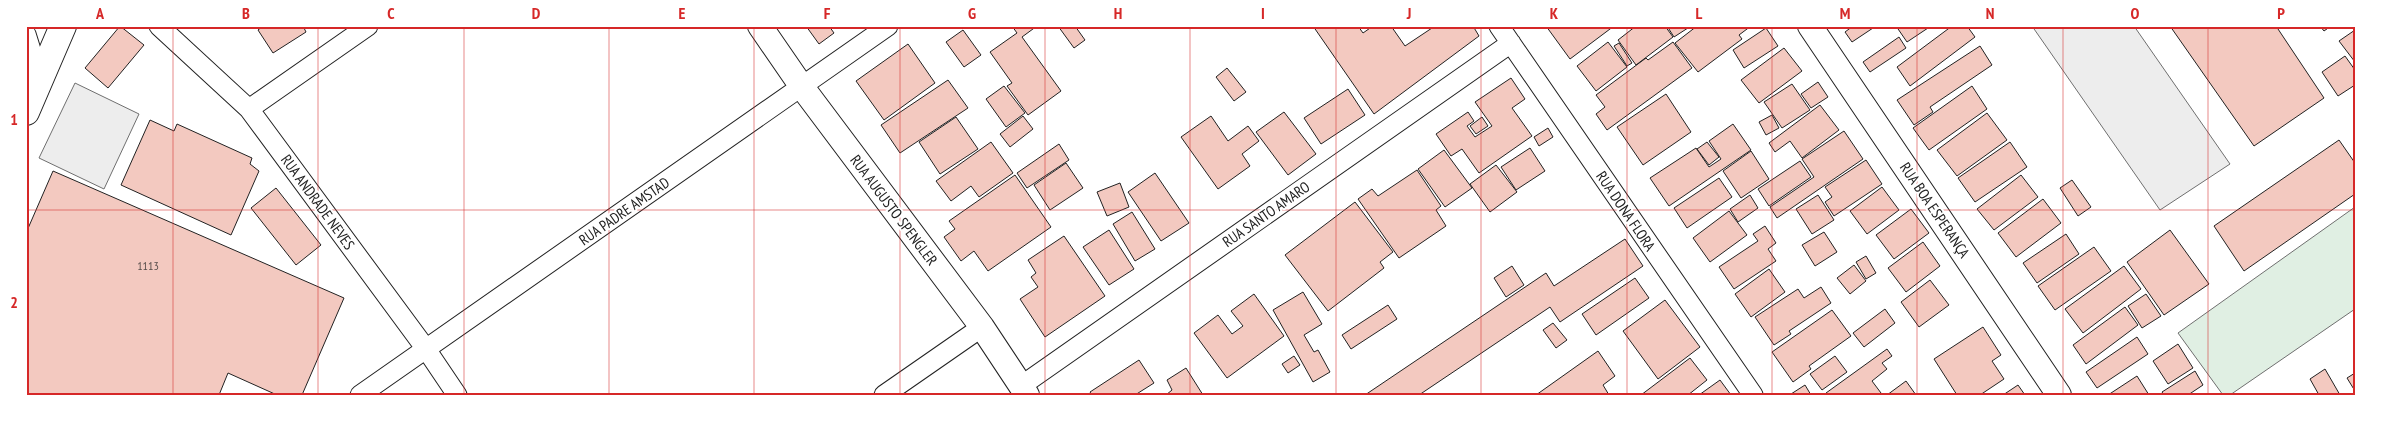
<svg xmlns="http://www.w3.org/2000/svg" width="2381" height="421" viewBox="0 0 2381 421" font-family="'PT Sans Narrow',sans-serif">
	<style>
		.green { fill: #e0efe3; stroke: #6f6f6f }
		.parking { fill: #ededed; stroke: #6f6f6f }
		.building { fill: #f3c9c0; stroke: #222 }
		.lines { fill: none; stroke-linecap: round; stroke-linejoin: round }
		.minor-casing { stroke: #222; stroke-width: 21 }
		.tertiary-casing { stroke: #222; stroke-width: 26 }
		.secondary-casing { stroke: #222; stroke-width: 28 }
		.minor { stroke: #fff; stroke-width: 19 }
		.tertiary { stroke: #fff; stroke-width: 24 }
		.secondary { stroke: #fff; stroke-width: 26 }
		.grid { fill: none; stroke: #d62828; stroke-width: 1; stroke-opacity: 0.55 }
		.labels { text-anchor: middle; dominant-baseline: central; stroke-width: 4; stroke-linejoin: round; paint-order: stroke }
		.number-label { font-size: 12px; fill: #564c4a }
		.street-label { font-size: 15px; fill: #222; stroke: #fff }
		.neatline { fill: none; stroke: #d62828; stroke-width: 2 }
		.grid-label { font-size: 16px; text-anchor: middle; font-weight: bold; fill: #d62828 }
	</style>
	<rect width="100%" height="100%" fill="#fff"/>
	<path class="green" d="M2355,207v102l-125,86h-7l-45,-62z"/>
	<path class="parking" d="M2032,26h102l96,138 -70,46z
		M75,83l64,31 -35,75 -65,-31z"/>
	<path class="building" d="M120,26l24,19 -36,43 -23,-20z
		M263,26h40l3,6 -33,21 -15,-23z
		M806,26h23l5,7 -15,11z
		M1012,26h25l-15,11 39,54 -33,24 -21,-29 5,-3 -22,-31 27,-19z
		M1058,26h17l10,14 -11,8z
		M1313,26h45l5,7 10,-7h18l14,20 30,-20h38l6,10 -105,78z
		M1546,26h68l-44,33z
		M1636,26h29l8,11 -37,28 -18,-25z
		M1667,26h24l-17,11z
		M1697,26h54l-12,9 3,4 -44,33 -23,-29z
		M1853,26h23l-24,16 -7,-10z
		M1896,26h35l-24,16z
		M1952,26h15l8,11 -65,49 -13,-19z
		M2170,26h106l48,72 -70,48z
		M2320,26h11l-7,5z
		M1766,28l12,18 -34,22 -11,-18z
		M963,30l18,25 -17,12 -18,-25z
		M2355,30v32l-16,-21z
		M1899,37l7,11 -36,24 -7,-10z
		M1608,42l19,25 -31,24 -19,-25z
		M1673,42l19,26 -85,62 -11,-16 9,-7 -9,-12 50,-37 2,2z
		M1619,43l13,20 -5,3 -13,-20z
		M908,44l27,39 -51,37 -28,-39z
		M1980,46l12,19 -62,42 3,5 -19,13 -17,-25z
		M1784,48l18,23 -43,32 -18,-23z
		M2345,56l10,14v15l-17,11 -16,-24z
		M1227,68l19,24 -12,9 -18,-24z
		M1511,78l14,21 -13,9 20,28 -53,37 -17,-24 -11,7 -15,-22 32,-22 6,9 -7,5 8,11 17,-11 -17,-24z
		M948,80l20,28 -68,45 -19,-28z
		M1818,82l10,15 -17,11 -10,-14z
		M1792,84l18,26 -28,18 -18,-26z
		M1004,86l21,27 -19,14 -20,-28z
		M1972,86l15,23 -58,41 -16,-22z
		M1348,89l17,26 -44,29 -17,-26z
		M1666,94l25,38 -48,33 -26,-38z
		M1820,105l19,25 -37,28 -12,-17 -15,11 -6,-9z
		M1284,112l32,42 -28,21 -32,-43z
		M1987,113l20,27 -50,36 -20,-26z
		M1772,115l7,13 -13,7 -7,-13z
		M1023,116l10,13 -23,18 -10,-13z
		M1211,116l17,25 20,-15 11,15 -17,13 8,12 -32,23 -37,-52z
		M956,117l22,32 -38,25 -21,-32z
		M1482,117l6,9 -12,8 -6,-8z
		M150,120l24,11 3,-7 75,34 -2,6 9,7 -28,64 -110,-50z
		M1733,124l18,26 -82,56 -19,-28 46,-30 13,19 12,-8 -12,-18z
		M1548,128l5,9 -14,9 -5,-9z
		M1844,131l19,28 -86,59 -7,-11 44,-30 -12,-18z
		M2339,140l16,23v31l-111,77 -30,-45z
		M991,142l22,31 -34,24 -8,-11 -20,15 -15,-20z
		M1707,142l12,15 -10,8 -12,-16z
		M2010,142l17,25 -52,35 -17,-24z
		M1059,144l10,16 -42,28 -10,-15z
		M1530,148l15,23 -29,19 -15,-23z
		M1444,150l28,38 -27,19 -27,-38z
		M1751,151l18,28 -28,19 -18,-27z
		M1866,160l16,24 -48,32 -9,-14 7,-5 -7,-10z
		M1800,161l11,16 -42,29 -11,-17z
		M1066,163l17,25 -33,22 -16,-25z
		M1496,165l21,27 -27,20 -20,-28z
		M1417,170l24,36 -5,4 10,16 -47,32 -41,-59 14,-10 6,7z
		M53,171l291,127 -42,97h-25l-49,-22 -9,22h-193v-162z
		M1155,173l34,50 -28,18 -33,-49z
		M1015,175l36,52 -63,44 -14,-20 -13,10 -17,-24 11,-8 -6,-8z
		M2021,175l17,22 -44,33 -17,-21z
		M1719,178l13,19 -45,31 -13,-20z
		M2072,180l19,27 -13,9 -18,-28z
		M1120,183l9,24 -22,9 -10,-24z
		M1882,187l17,23 -32,24 -17,-23z
		M276,188l45,57 -25,20 -45,-57z
		M1750,195l8,13 -20,14 -8,-13z
		M1818,195l16,25 -22,14 -16,-25z
		M2043,199l18,24 -45,34 -18,-24z
		M1355,202l38,50 -13,10 4,6 -56,43 -43,-56z
		M1911,209l18,24 -35,26 -18,-24z
		M1729,211l18,24 -37,27 -17,-24z
		M1132,212l23,37 -20,12 -22,-37z
		M1765,226l11,17 -8,6 8,12 -42,28 -15,-22 39,-26 -5,-7z
		M1109,230l25,39 -25,16 -26,-38z
		M2170,230l39,54 -45,31 -37,-53z
		M1824,232l13,20 -22,14 -13,-21z
		M2066,234l13,20 -42,29 -14,-20z
		M1064,236l41,60 -60,41 -25,-38 18,-12 -7,-10 5,-4 -8,-13z
		M1625,239l18,27 -83,56 -10,-15 -131,88h-54l181,-122 8,13z
		M1923,242l17,24 -34,26 -18,-24z
		M2094,247l17,24 -56,39 -17,-24z
		M1866,256l10,17 -10,6 -10,-17z
		M1854,265l12,16 -16,13 -13,-16z
		M1512,266l12,19 -18,12 -12,-19z
		M2124,266l17,23 -58,44 -18,-24z
		M1769,269l16,23 -34,25 -16,-23z
		M1635,278l14,20 -53,37 -14,-21z
		M1930,280l19,25 -30,22 -18,-25z
		M1821,287l10,16 -42,28 2,3 -17,11 -19,-28 43,-28 6,9z
		M1303,292l19,32 -18,11 10,17 4,-2 12,22 -17,10 -40,-72z
		M1254,294l30,42 -57,42 -33,-45 24,-18 14,19 11,-8 -12,-15z
		M2146,294l15,22 -19,12 -14,-22z
		M1665,300l35,47 -42,32 -35,-48z
		M1388,305l9,14 -46,30 -9,-14z
		M2125,307l13,18 -52,39 -13,-19z
		M1885,309l10,14 -31,24 -11,-14z
		M1832,310l19,26 -42,30 2,3 -18,13 -21,-30z
		M1553,323l14,17 -11,8 -13,-18z
		M1983,327l18,28 -9,6 12,18 -24,16h-23l-23,-36z
		M2137,337l11,17 -51,34 -11,-16z
		M2178,344l15,24 -25,16 -15,-23z
		M1887,349l5,7 -10,7 5,6 -15,12 9,12 -2,2h-52l-1,-2z
		M1598,351l17,25 -12,9 6,10h-73z
		M1294,356l6,9 -12,8 -6,-9z
		M1835,356l12,16 -25,18 -12,-16z
		M1690,358l17,22 -19,15h-47z
		M1139,360l15,23 -19,12h-43l-2,-3z
		M1186,368l17,27h-37l6,-5 -5,-10z
		M2325,369l15,26h-21l-9,-16z
		M2195,371l8,14 -15,10h-24l-2,-3z
		M2355,373v18l-8,-13z
		M2137,376l12,19h-41z
		M1720,380l11,15h-32z
		M1906,381l10,14h-29z
		M1805,385l6,10h-20v-1z
		M2018,385l7,10h-22z"/>
	<g class="lines">
		<g class="minor-casing">
			<path id="minor" d="M159,26l90,83 177,240 31,46
				M1499,26l254,369
				M26,34l14,45
				M249,109l119,-83
				M1021,386l490,-343
				M360,395l528,-369
				M884,395l98,-68"/>
		</g>
		<g class="tertiary-casing">
			<path id="tertiary" d="M760,26l42,61 180,240 45,68
				M1810,26l249,369"/>
		</g>
		<g class="secondary-casing">
			<path id="secondary" d="M26,112l37,-86"/>
		</g>
		<use href="#minor" class="minor"/>
		<use href="#tertiary" class="tertiary"/>
		<use href="#secondary" class="secondary"/>
	</g>
	<path class="grid" d="M173,26v369M318,26v369M464,26v369M609,26v369M754,26v369M900,26v369M1045,26v369M1190,26v369M1336,26v369M1481,26v369M1627,26v369M1772,26v369M1917,26v369M2063,26v369M2208,26v369M26,210h2329"/>
	<g class="labels">
		<g class="number-label">
			<text x="148" y="265">1113</text>
		</g>
		<g class="street-label">
			<text transform="translate(318 202) rotate(54)">RUA ANDRADE NEVES</text>
			<text transform="translate(894 210) rotate(53)">RUA AUGUSTO SPENGLER</text>
			<text transform="translate(1935 210) rotate(56)">RUA BOA ESPERANÇA</text>
			<text transform="translate(624 211) rotate(-35)">RUA PADRE AMSTAD</text>
			<text transform="translate(1626 211) rotate(56)">RUA DONA FLORA</text>
			<text transform="translate(1266 214) rotate(-35)">RUA SANTO AMARO</text>
		</g>
	</g>
	<rect width="2381" height="421" fill="none" stroke="#ffffff" stroke-width="55"/>
	<rect x="28" y="28" width="2326" height="366" class="neatline"/>
	<g class="grid-label">
		<text x="100" y="19">A</text>
		<text x="246" y="19">B</text>
		<text x="391" y="19">C</text>
		<text x="536" y="19">D</text>
		<text x="682" y="19">E</text>
		<text x="827" y="19">F</text>
		<text x="972" y="19">G</text>
		<text x="1118" y="19">H</text>
		<text x="1263" y="19">I</text>
		<text x="1409" y="19">J</text>
		<text x="1554" y="19">K</text>
		<text x="1699" y="19">L</text>
		<text x="1845" y="19">M</text>
		<text x="1990" y="19">N</text>
		<text x="2135" y="19">O</text>
		<text x="2281" y="19">P</text>
		<text x="14" y="125">1</text>
		<text x="14" y="308">2</text>
	</g>
</svg>
